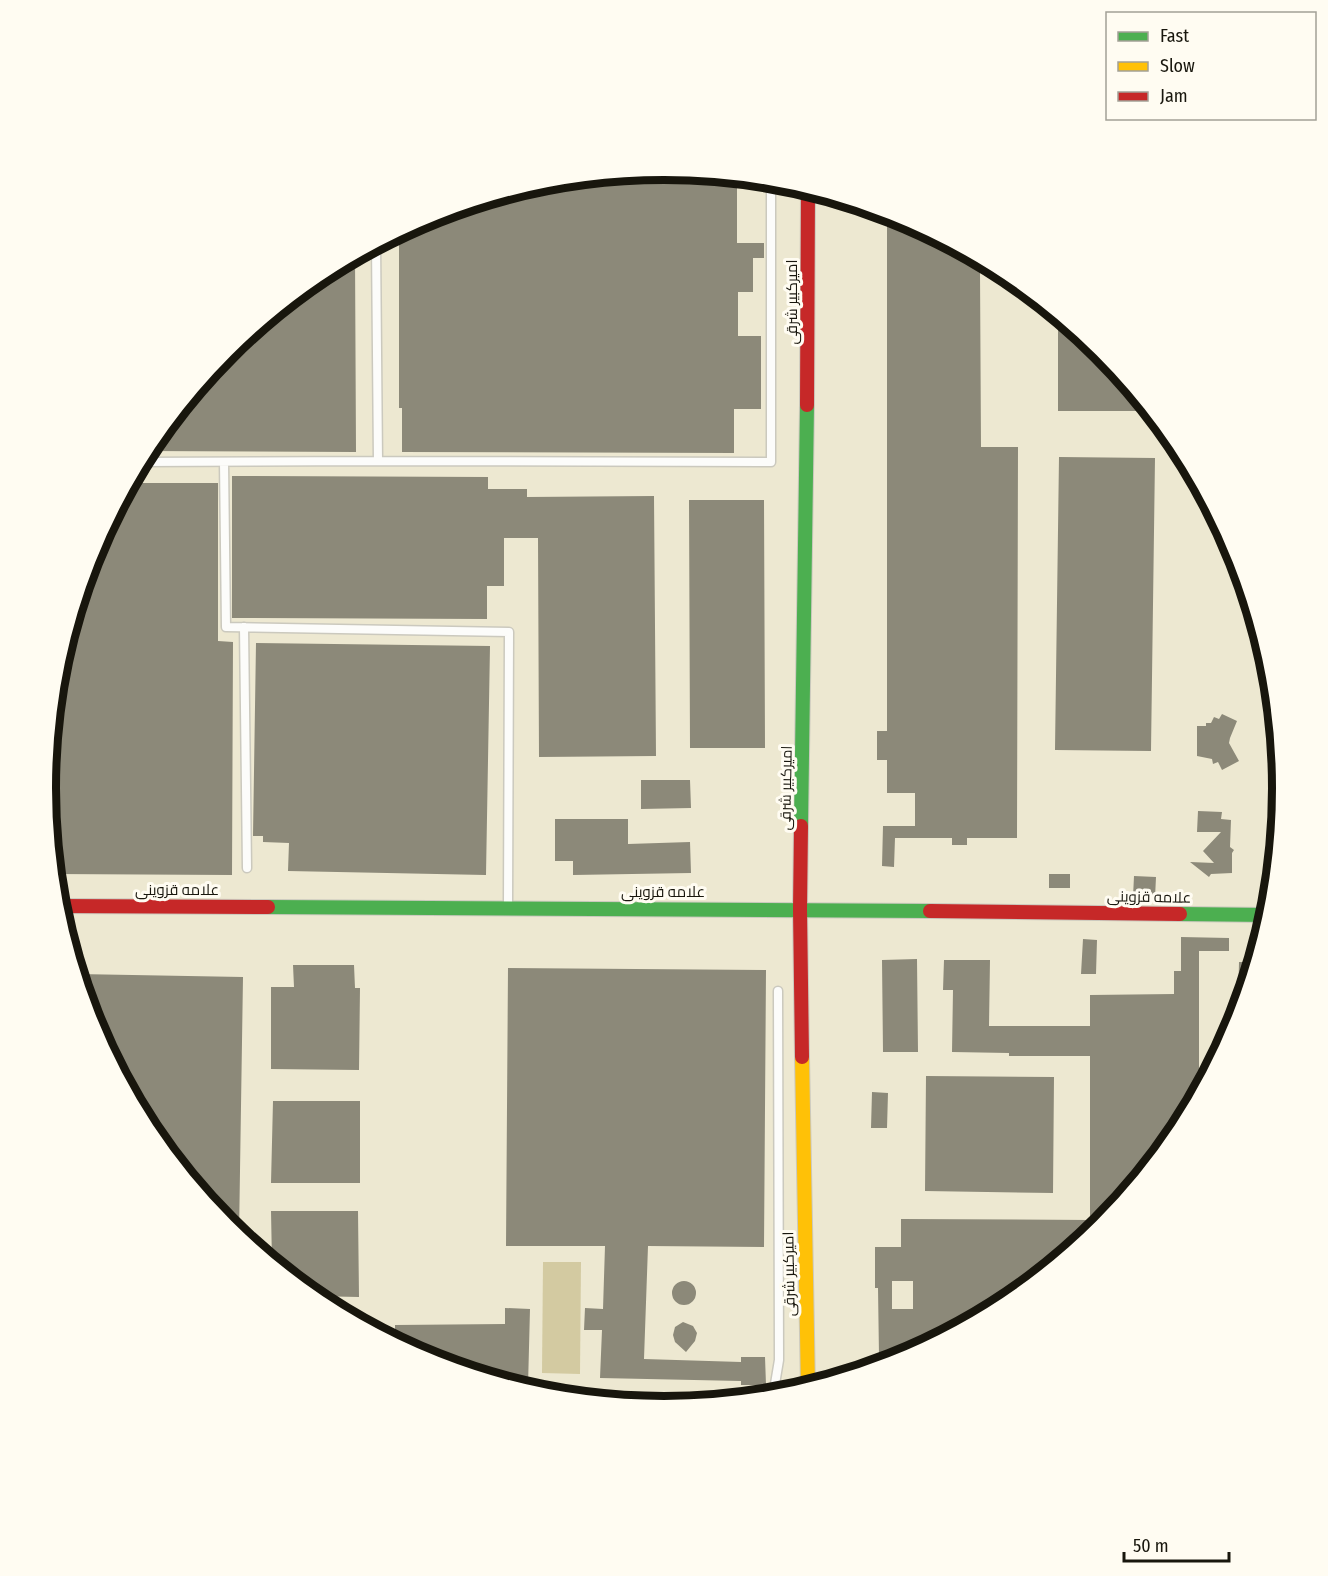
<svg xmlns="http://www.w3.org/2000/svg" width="1328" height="1576" viewBox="0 0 1328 1576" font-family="'Fira Sans Condensed',Cairo,sans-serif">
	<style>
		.built { fill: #ede8d1 }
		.water { fill: #d3caa1 }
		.building { fill: #8c8979; fill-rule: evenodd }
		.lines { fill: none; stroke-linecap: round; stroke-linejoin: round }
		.lane-casing { stroke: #cbc9be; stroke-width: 11 }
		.fast-casing { stroke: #cbc9be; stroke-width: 16 }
		.slow-casing { stroke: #cbc9be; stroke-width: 16 }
		.jam-casing { stroke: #cbc9be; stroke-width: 16 }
		.lane { stroke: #fcfcfa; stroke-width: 8 }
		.fast { stroke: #4caf50; stroke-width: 14 }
		.slow { stroke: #ffc107; stroke-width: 14 }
		.jam { stroke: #c62828; stroke-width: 14 }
		.labels { text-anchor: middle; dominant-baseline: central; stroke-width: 6; stroke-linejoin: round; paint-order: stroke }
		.street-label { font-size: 15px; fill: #18160d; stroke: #fffcf2 }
		.rim { fill: none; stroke: #18160d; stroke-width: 8 }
	</style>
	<rect width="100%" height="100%" fill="#eeebde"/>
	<path class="built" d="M47 788a617 617 0 1 1 1234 0a617 617 0 1 1-1234 0Z"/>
	<path class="water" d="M543,1262h38l-1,112 -38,-1z"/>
	<path class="building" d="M664,169l73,7v67h27v15h-11v34h-15v44h23v73h-27v44l-332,-1v-44h-3v-177l28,-15 117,-35z
		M887,212l14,4 77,41v15h2l1,175h37l-1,391h-50v7h-15v-7h-57l-1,29 -12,-1 1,-40h32v-33h-28v-33h-10v-29h10z
		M355,255l1,197 -211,-1 5,-7 77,-94 93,-77z
		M1058,314l44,37 50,60h-94z
		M1059,457l96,1 -4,293 -96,-1z
		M232,476l256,1v12h39v8l127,-1 2,260 -117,1 -1,-219h-34v48h-17v33l-255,-1z
		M128,483h90v158l15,1 -1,233 -179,-1 -8,-86 12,-121 35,-116z
		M689,500h75l1,248h-75z
		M256,643l234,3 -4,229 -198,-4 1,-28 -26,-1v-6h-10z
		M1222,714l15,7 -7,17 -1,5 10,18 -17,9 -4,-8 -5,2 -1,-5 -15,-3v-30h9v-3h5l3,-6 5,2z
		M641,780h49l1,28 -50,1z
		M1198,811l24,1 -1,7 10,1 -1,27 4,3 -2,3v20l-21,1 -2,3 -19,-15 24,1 -11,-12 18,-19h-24z
		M555,819h73v25l62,-2 1,31 -118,2v-14h-18z
		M1049,874h21v14h-21z
		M1134,876l22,1 -1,21 -22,-1z
		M1181,937l48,1v13h-30v142l-21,39 -77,94 -93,77 -99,53h-30l-1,-68h-3v-41h26v-28l189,1v-164h-81v-3l-57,-1 1,-62h-10l1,-30h46l-1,66h101v-31l84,-1v-23h7zM892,1281h21v28h-21z
		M1083,939l14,1 -1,34h-15z
		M917,959l1,93h-35l-1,-92z
		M1239,962h16l-14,45 -3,-1z
		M293,965h61l1,23h5l-1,82 -88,-1v-82h23z
		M508,968l258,2 -2,277 -116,-1 -4,113 97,3v-5h24l1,28h-25v-4l-141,-3 2,-48h-18l1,-22 18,1 2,-63h-99z
		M77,974l166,3 -4,259 -13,-11 -77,-93 -57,-107z
		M926,1076l128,1 -1,116 -128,-2z
		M872,1092l16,1 -1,35h-16z
		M273,1101h87v82h-89z
		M271,1211h87l1,86 -47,-1 -40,-33z
		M672 1293a12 12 0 1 1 24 0a12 12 0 1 1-24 0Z
		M505,1308l25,1 -2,77 -18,-1 -7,-2v-6h-21l-55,-17 -21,-12v-6h-11v-17l110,-1z
		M683,1322l10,4 4,7 -2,8 -9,11 -11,-10 -2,-7 2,-8z"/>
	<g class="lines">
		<g class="lane-casing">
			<path id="lane" d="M376,243l2,218 393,1v-282
				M140,462l238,-1
				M224,462l2,165 283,5 -1,275
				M244,627l3,241
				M773,1396l6,-36 -1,-369"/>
		</g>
		<g class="fast-casing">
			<path id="fast" d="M801,826l6,-421
				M268,907l662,4
				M1180,914l89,1"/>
		</g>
		<g class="slow-casing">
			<path id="slow" d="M802,1057l6,331"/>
		</g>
		<g class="jam-casing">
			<path id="jam" d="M807,405l1,-217
				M801,826l-1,83 2,148
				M57,906l211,1
				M930,911l250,3"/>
		</g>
		<use href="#lane" class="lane"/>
		<use href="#fast" class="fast"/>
		<use href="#slow" class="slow"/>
		<use href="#jam" class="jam"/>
	</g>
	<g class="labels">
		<g class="street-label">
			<text transform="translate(792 302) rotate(-90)">امیرکبیر شرقی</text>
			<text transform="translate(786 788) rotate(-89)">امیرکبیر شرقی</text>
			<text x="177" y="890">علامه قزوینی</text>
			<text x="663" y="892">علامه قزوینی</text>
			<text transform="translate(1149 897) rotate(1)">علامه قزوینی</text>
			<text transform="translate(789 1274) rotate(-91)">امیرکبیر شرقی</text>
		</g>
	</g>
	<path d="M0 0H1328V1576H0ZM56 788a608 608 0 1 1 1216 0a608 608 0 1 1-1216 0Z" fill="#fffcf2" fill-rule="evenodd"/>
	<path class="rim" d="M56 788a608 608 0 1 1 1216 0a608 608 0 1 1-1216 0Z"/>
	<rect x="1106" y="12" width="210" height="108" fill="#fffcf2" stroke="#a3a096" stroke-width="1.5"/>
	<rect x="1118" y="32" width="30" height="9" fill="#4caf50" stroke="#a3a096" stroke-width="1.5"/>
	<text x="1160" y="42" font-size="18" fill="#18160d">Fast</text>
	<rect x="1118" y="62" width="30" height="9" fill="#ffc107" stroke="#a3a096" stroke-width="1.5"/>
	<text x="1160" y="72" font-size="18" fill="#18160d">Slow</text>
	<rect x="1118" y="92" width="30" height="9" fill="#c62828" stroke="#a3a096" stroke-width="1.5"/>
	<text x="1160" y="102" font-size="18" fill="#18160d">Jam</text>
	<path d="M1124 1552v9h105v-9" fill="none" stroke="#18160d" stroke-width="3"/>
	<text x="1133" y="1552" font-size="18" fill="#18160d" stroke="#fffcf2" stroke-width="4.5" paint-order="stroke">50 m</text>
</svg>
